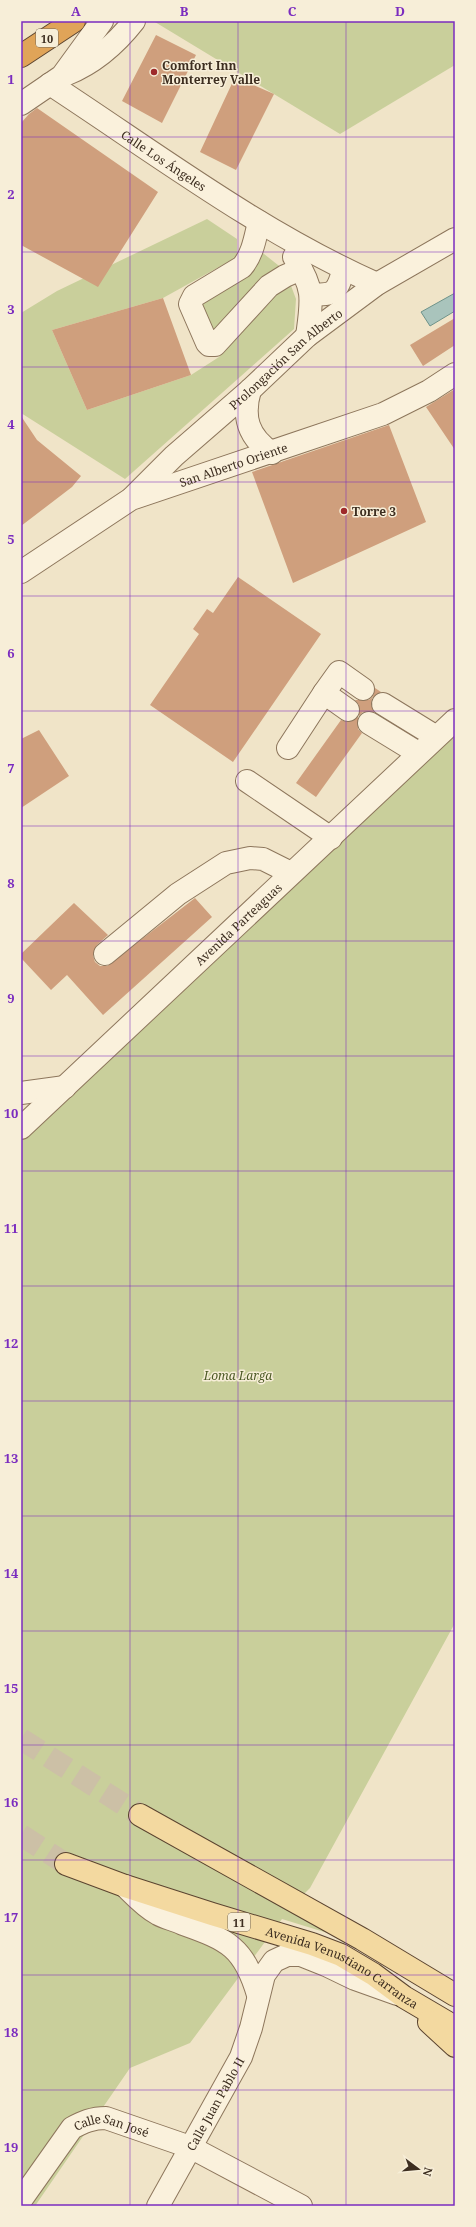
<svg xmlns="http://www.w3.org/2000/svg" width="476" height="2227" viewBox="0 0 476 2227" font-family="'Noto Serif',serif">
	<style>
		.green { fill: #c9cf9b }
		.water { fill: #a9c4bc; stroke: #6f938a }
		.building { fill: #cf9f7d }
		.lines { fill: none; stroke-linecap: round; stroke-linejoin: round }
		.major-tunnel { stroke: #ccc0a6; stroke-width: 22; stroke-dasharray: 22 11; stroke-linecap: butt }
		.minor-casing { stroke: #8d765c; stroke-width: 24 }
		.major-casing { stroke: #5b4430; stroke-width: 24 }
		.highway-casing { stroke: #5b4430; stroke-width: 24 }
		.minor { stroke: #faf1dc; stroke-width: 22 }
		.major { stroke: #f3d9a0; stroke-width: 22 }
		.highway { stroke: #e0a458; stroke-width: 22 }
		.grid { fill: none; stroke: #7b2cbf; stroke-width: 1; stroke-opacity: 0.55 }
		.poi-dot { fill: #9e2a2b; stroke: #f7eed8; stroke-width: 1.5 }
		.labels { text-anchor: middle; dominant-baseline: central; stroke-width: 3; stroke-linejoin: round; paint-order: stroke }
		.shield { fill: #f7eed8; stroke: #756857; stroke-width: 1 }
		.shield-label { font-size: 11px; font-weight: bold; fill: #3d2e20 }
		.poi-label { font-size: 12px; font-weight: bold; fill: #3d2e20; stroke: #f7eed8; text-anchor: start }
		.street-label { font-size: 12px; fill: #3d2e20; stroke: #f7eed8 }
		.park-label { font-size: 12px; font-style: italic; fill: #4d5a26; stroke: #f7eed8 }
		.neatline { fill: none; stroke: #7b2cbf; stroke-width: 1.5 }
		.grid-label { font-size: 13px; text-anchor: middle; font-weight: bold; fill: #7b2cbf }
	</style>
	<rect width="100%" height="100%" fill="#f0e4c8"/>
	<path class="green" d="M455,21v44l-115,69 -185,-112z
		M207,219l30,20v18l-74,41 -111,32 35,80 104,-35 28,-18 58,-64 13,-10 6,16 -2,30 -169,150 -104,-66v-100l36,-22z
		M259,250l24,19 -68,66 -20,-29z
		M455,707v916l-145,265 -19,19 43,28 -52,-16 -92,124 -60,25 -95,138h-14v-1079z"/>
	<path class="water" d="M455,293v18l-25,15 -9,-14z"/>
	<path class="building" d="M156,35l40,20 -34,68 -40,-22z
		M235,77l39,17 -38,76 -36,-18z
		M37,108l121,84 -60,95 -77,-42v-122l8,-9z
		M163,298l28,77 -104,35 -35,-80z
		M455,318v27l-32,21 -13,-21z
		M455,389v61l-29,-43z
		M21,416l16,24 44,36 -9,11 -51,39z
		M389,425l37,97 -133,61 -41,-111z
		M238,577l83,57 -88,128 -83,-57 49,-71 -6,-5 14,-20 6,4z
		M375,688l6,4 -9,6 -1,6 3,8h-11l-4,4v-11l-4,-5h14l4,-4z
		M358,717v12l4,4 -46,64 -20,-14 45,-63 6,2z
		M39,730l30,46 -48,32v-69z
		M195,898l17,19 -109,98 -36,-40 -16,15 -30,-32v-4l53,-51 34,32 -11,10 -4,11 2,6 5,4h7z"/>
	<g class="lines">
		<path class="major-tunnel" d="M21,1739l119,76
			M21,1835l45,29"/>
		<g class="minor-casing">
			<g id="minor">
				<path d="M67,74c27,-11 49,-30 67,-53"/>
				<path id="s1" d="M50,84c107,70 210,148 327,200"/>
				<path d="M21,104l41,-28 40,-55"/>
				<path d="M259,222c-4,16 -6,32 -17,45l-48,29 -4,8 17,39 2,2h6l54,-59 16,-10 16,-7"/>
				<path d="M294,257c21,32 18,43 13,79"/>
				<path d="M311,294c25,2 26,-3 33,-25"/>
				<path d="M250,390c-8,27 -2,47 22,63"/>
				<path id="s2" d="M133,497l41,-41 76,-66 57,-54 70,-52 78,-45"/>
				<path id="s3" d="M21,572l110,-73 252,-85 46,-23 26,-17"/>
				<path d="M383,704l52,32"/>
				<path d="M348,710l-24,-17 15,-21 24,17"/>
				<path d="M369,723l49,30"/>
				<path d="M288,748l36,-55"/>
				<path d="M247,781l84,57"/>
				<path d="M105,954l73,-60 48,-31 24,-5 13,1 28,14"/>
				<path d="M21,1093l44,-6"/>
				<path id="s4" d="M21,1128l434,-408"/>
				<path d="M125,1886c10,10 20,21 33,28 7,4 17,6 25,10 45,16 61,23 75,71"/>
				<path id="s5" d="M21,2200l51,-72c11,-6 20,-10 34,-10l84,29 111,59"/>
				<path id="s6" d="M158,2206l83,-149 10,-29 13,-53 10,-14 13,-6h14l25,10 29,14 42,15"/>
			</g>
		</g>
		<g class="major-casing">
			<g id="major">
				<path d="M140,1815l222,124 93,56"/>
				<path id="s7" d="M66,1864l59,22 87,28 100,30 29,11 32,19 31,23 51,30"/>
				<path d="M429,2022l26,24"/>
			</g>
		</g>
		<g class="highway-casing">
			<path id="highway" d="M21,56l53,-35"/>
		</g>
		<use href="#minor" class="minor"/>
		<use href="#major" class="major"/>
		<use href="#highway" class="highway"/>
	</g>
	<path class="grid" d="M130,21v2185M238,21v2185M346,21v2185M21,137h434M21,252h434M21,367h434M21,482h434M21,596h434M21,711h434M21,826h434M21,941h434M21,1056h434M21,1171h434M21,1286h434M21,1401h434M21,1516h434M21,1631h434M21,1745h434M21,1860h434M21,1975h434M21,2090h434"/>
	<g class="poi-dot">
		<circle cx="154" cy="72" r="4"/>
		<circle cx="344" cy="511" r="4"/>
	</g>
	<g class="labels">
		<g class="shield">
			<rect x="36" y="29" width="22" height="18" rx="3"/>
			<rect x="228" y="1913" width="22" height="18" rx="3"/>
		</g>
		<g class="shield-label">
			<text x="47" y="38">10</text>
			<text x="239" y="1922">11</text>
		</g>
		<g class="poi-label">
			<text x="162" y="65">Comfort Inn<tspan x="162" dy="14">Monterrey Valle</tspan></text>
			<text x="352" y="511">Torre 3</text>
		</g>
		<g class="street-label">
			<text stroke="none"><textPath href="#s1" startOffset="137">Calle Los Ángeles</textPath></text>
			<text stroke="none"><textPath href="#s2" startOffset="206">Prolongación San Alberto</textPath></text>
			<text stroke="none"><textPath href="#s3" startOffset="240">San Alberto Oriente</textPath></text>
			<text stroke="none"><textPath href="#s4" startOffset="298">Avenida Parteaguas</textPath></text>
			<text stroke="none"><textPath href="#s7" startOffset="296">Avenida Venustiano Carranza</textPath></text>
			<text stroke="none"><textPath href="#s6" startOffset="117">Calle Juan Pablo II</textPath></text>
			<text stroke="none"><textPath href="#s5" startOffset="130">Calle San José</textPath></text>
		</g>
		<g class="park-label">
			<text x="238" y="1375">Loma Larga</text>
		</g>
	</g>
	<rect width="476" height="2227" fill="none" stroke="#f7eed8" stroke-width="44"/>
	<g transform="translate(418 2169) rotate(106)" stroke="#f7eed8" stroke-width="3" paint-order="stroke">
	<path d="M0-3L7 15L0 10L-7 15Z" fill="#3d2e20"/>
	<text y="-6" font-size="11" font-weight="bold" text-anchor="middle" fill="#3d2e20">N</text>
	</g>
	<rect x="22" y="22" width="432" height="2183" class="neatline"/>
	<g class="grid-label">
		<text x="76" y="16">A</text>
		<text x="184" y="16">B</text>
		<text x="292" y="16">C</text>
		<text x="400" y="16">D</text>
		<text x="11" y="84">1</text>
		<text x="11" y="199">2</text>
		<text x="11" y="314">3</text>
		<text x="11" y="429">4</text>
		<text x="11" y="544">5</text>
		<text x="11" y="658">6</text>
		<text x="11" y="773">7</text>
		<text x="11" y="888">8</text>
		<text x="11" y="1003">9</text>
		<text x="11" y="1118">10</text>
		<text x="11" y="1233">11</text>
		<text x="11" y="1348">12</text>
		<text x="11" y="1463">13</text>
		<text x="11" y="1578">14</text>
		<text x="11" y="1693">15</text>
		<text x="11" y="1807">16</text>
		<text x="11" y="1922">17</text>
		<text x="11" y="2037">18</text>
		<text x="11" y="2152">19</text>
	</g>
</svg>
